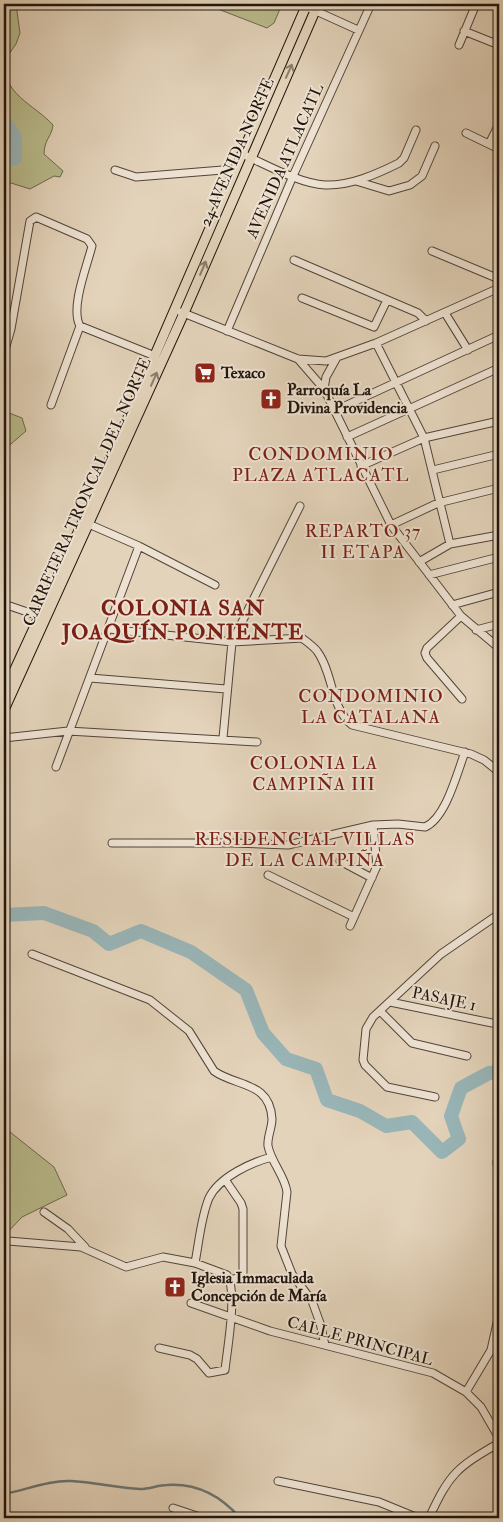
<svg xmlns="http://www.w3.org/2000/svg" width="503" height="1522" viewBox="0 0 503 1522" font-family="'IM FELL Double Pica',serif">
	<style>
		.green { fill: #b9bb8c; stroke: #6c684c }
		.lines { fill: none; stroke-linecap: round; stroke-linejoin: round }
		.stream { stroke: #697674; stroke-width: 2.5 }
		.river { stroke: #99b6b9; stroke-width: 14 }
		.minor-casing { stroke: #514438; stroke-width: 9 }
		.major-casing { stroke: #20150d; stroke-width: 11 }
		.minor { stroke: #ede2d2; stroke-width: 7 }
		.major { stroke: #e3d3ba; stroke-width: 9 }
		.oneway { stroke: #8b7e6c }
		.labels { text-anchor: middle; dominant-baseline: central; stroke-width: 4; stroke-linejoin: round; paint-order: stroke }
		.street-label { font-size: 16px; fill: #20150d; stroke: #ede2d2 }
		.poi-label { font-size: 16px; font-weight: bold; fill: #20150d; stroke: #ede2d2; text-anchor: start }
		.neighbourhood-label { font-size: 18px; letter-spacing: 1px; fill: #7a1f14; stroke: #ede2d2 }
		.district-label { font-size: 21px; font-weight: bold; letter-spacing: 1px; fill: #7a1f14; stroke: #ede2d2 }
	</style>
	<rect width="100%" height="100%" fill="#e3d3ba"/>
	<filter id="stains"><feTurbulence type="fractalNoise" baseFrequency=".004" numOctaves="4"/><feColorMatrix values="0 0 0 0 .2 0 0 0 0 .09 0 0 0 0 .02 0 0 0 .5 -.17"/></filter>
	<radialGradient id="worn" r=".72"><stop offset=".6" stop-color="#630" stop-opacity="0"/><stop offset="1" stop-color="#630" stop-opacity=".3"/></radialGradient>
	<path class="green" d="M4,4h12l4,29 -4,11 -11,16c-4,34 29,44 48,65 -1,11 -9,15 -9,29l19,17 -3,6 -6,-1 -24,13 -19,-6 -7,3z
		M205,4h77l-8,19 -7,5z
		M4,411l18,7 4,13 -22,19z
		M4,1123l6,9 44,35 13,28 -45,22 -17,18z"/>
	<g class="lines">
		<path class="stream" d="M4,1494c22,-4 45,-14 67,-13 23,1 46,7 69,8 10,0 18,-4 27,-4 30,-2 54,11 73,33"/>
		<path class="river" d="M4,121l11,16v21l-11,3
			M4,915l40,-2 49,18 16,13 32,-13 50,21 55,38 17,43 23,26 30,10 11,31 33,11 26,15 26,-4 30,30 17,-13 -8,-23 10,-28 28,-15 10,-1"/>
		<g class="minor-casing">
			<path id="minor" d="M305,6l53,24
				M464,31l35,14
				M459,45l17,-41
				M466,133l33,16
				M489,144l10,-20
				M242,154c23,10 58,30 83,31 25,1 52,-11 74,-22l5,-5 12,-28
				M115,170l21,7 99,-8
				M356,181l33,10 21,-6 12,-9 13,-30
				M432,251l67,28
				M294,260l124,53 8,8
				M302,298l72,29 13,-27
				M181,312l117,47 28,2 50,-18 123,-55
				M445,313l23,37
				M227,331l66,-155 78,-172
				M376,343l48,95 26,106
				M4,353l7,-24 19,-108 6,-4 51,22 5,7c-5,20 -22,62 -12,80l75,30
				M298,359l26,30 67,136 70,91 38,32
				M324,389l2,-12 10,-18
				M51,405l29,-79
				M334,411l165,-76
				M347,437l152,-69
				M361,466l63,-28 75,-17
				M433,470l66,-16
				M84,522l55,24 76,39
				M391,525l47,-22 61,-15
				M419,562l31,-18 49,-9
				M429,575l70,-18
				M4,604l35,12
				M452,605l47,-13
				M461,616l-34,32 -2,5 2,5 35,41
				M109,629l123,13 70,-4c5,4 11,8 15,13 16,21 14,58 35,74l119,29 13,6 15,12
				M476,630l23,-6
				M90,678l136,11
				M4,738l64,-7 189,11
				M223,738l9,-96 68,-136
				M56,767l83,-221
				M112,843h120l56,2 85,-20 25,-1 27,3c21,-9 32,-54 40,-75
				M340,861l32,17
				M268,875l86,42
				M350,926l27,-60 -4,-41
				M32,954l118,46 39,31 25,40c22,16 56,10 58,48 0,9 -5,18 -4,27 3,16 17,30 19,46l-6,54 11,28 20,27 8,22 5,22
				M390,1002l102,21
				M380,1011l32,32 55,13
				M435,1097l-48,-10 -22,-22 -2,-5 3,-31 7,-12 68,-63 58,-40
				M497,1162l2,20
				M226,1181l15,22 2,6v64l-3,4 -10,3
				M44,1212l24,17 17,18
				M4,1243l4,-2 73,6 45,20 37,-10 32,6 32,12c11,16 0,75 -2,95l-16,3 -12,-14 -7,-4 -31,-7
				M195,1263c4,-21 6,-46 14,-65 10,-21 43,-36 63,-41
				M191,1303l79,28 163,42 33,19 15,15 18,31
				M466,1392l25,-42 8,-36
				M4,1418l1,1
				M278,1481l101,21 39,16
				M173,1508l30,10
				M429,1518c21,-45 27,-50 70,-75"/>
		</g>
		<g class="major-casing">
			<path id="major" d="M4,693l77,-167 226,-522
				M4,710l180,-397 134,-309"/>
		</g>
		<use href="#minor" class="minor"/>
		<use href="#major" class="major"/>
	</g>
	<defs><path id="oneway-shaft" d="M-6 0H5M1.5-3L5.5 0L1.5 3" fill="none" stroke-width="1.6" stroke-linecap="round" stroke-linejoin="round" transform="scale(1.25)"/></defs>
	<g class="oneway">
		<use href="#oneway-shaft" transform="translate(289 71) rotate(-66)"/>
		<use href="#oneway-shaft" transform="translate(203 268) rotate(-67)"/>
		<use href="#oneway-shaft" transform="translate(154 379) rotate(-66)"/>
	</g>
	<defs>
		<g id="supermarket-square" transform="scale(1.125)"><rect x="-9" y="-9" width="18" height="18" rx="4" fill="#8f2418" stroke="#ede2d2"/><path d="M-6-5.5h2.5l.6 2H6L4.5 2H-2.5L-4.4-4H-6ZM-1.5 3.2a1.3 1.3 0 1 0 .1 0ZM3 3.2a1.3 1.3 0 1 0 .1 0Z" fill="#fff"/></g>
		<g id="church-square" transform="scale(1.125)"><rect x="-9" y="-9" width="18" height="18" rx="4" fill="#8f2418" stroke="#ede2d2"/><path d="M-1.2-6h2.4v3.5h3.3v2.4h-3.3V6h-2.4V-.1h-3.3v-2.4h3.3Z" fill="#fff"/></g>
	</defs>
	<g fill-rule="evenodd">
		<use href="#supermarket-square" x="205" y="373"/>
		<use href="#church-square" x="271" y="399"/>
		<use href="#church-square" x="175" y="1287"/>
	</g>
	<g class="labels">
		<g class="street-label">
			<text transform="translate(237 152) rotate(-66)">24 AVENIDA NORTE</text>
			<text transform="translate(285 161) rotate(-66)">AVENIDA ATLACATL</text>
			<text transform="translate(87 492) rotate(-66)">CARRETERA TRONCAL DEL NORTE</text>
			<text transform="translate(444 999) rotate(12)">PASAJE 1</text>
			<text transform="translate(360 1341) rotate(15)">CALLE PRINCIPAL</text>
		</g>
		<g class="poi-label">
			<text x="221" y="373">Texaco</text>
			<text x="287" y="390">Parroquía La<tspan x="287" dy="18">Divina Providencia</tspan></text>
			<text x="191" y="1278">Iglesia Immaculada<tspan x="191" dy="18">Concepción de María</tspan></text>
		</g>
		<g class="neighbourhood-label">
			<text x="321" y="454">CONDOMINIO<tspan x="321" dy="21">PLAZA ATLACATL</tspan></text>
			<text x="363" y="531">REPARTO 37<tspan x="363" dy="21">II ETAPA</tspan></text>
			<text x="371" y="696">CONDOMINIO<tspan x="371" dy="21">LA CATALANA</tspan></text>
			<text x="314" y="763">COLONIA LA<tspan x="314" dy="21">CAMPIÑA III</tspan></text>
			<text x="305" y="839">RESIDENCIAL VILLAS<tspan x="305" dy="21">DE LA CAMPIÑA</tspan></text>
		</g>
		<g class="district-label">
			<text x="183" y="608">COLONIA SAN<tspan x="183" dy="24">JOAQUÍN PONIENTE</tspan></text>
		</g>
	</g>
	<rect width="503" height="1522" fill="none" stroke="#e3d3ba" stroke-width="20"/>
	<rect x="5" y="5" width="493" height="1512" fill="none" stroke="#20150d" stroke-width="2.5"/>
	<rect x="10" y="10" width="483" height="1502" fill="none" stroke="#20150d"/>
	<rect width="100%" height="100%" filter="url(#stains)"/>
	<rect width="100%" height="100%" fill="url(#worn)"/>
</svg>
